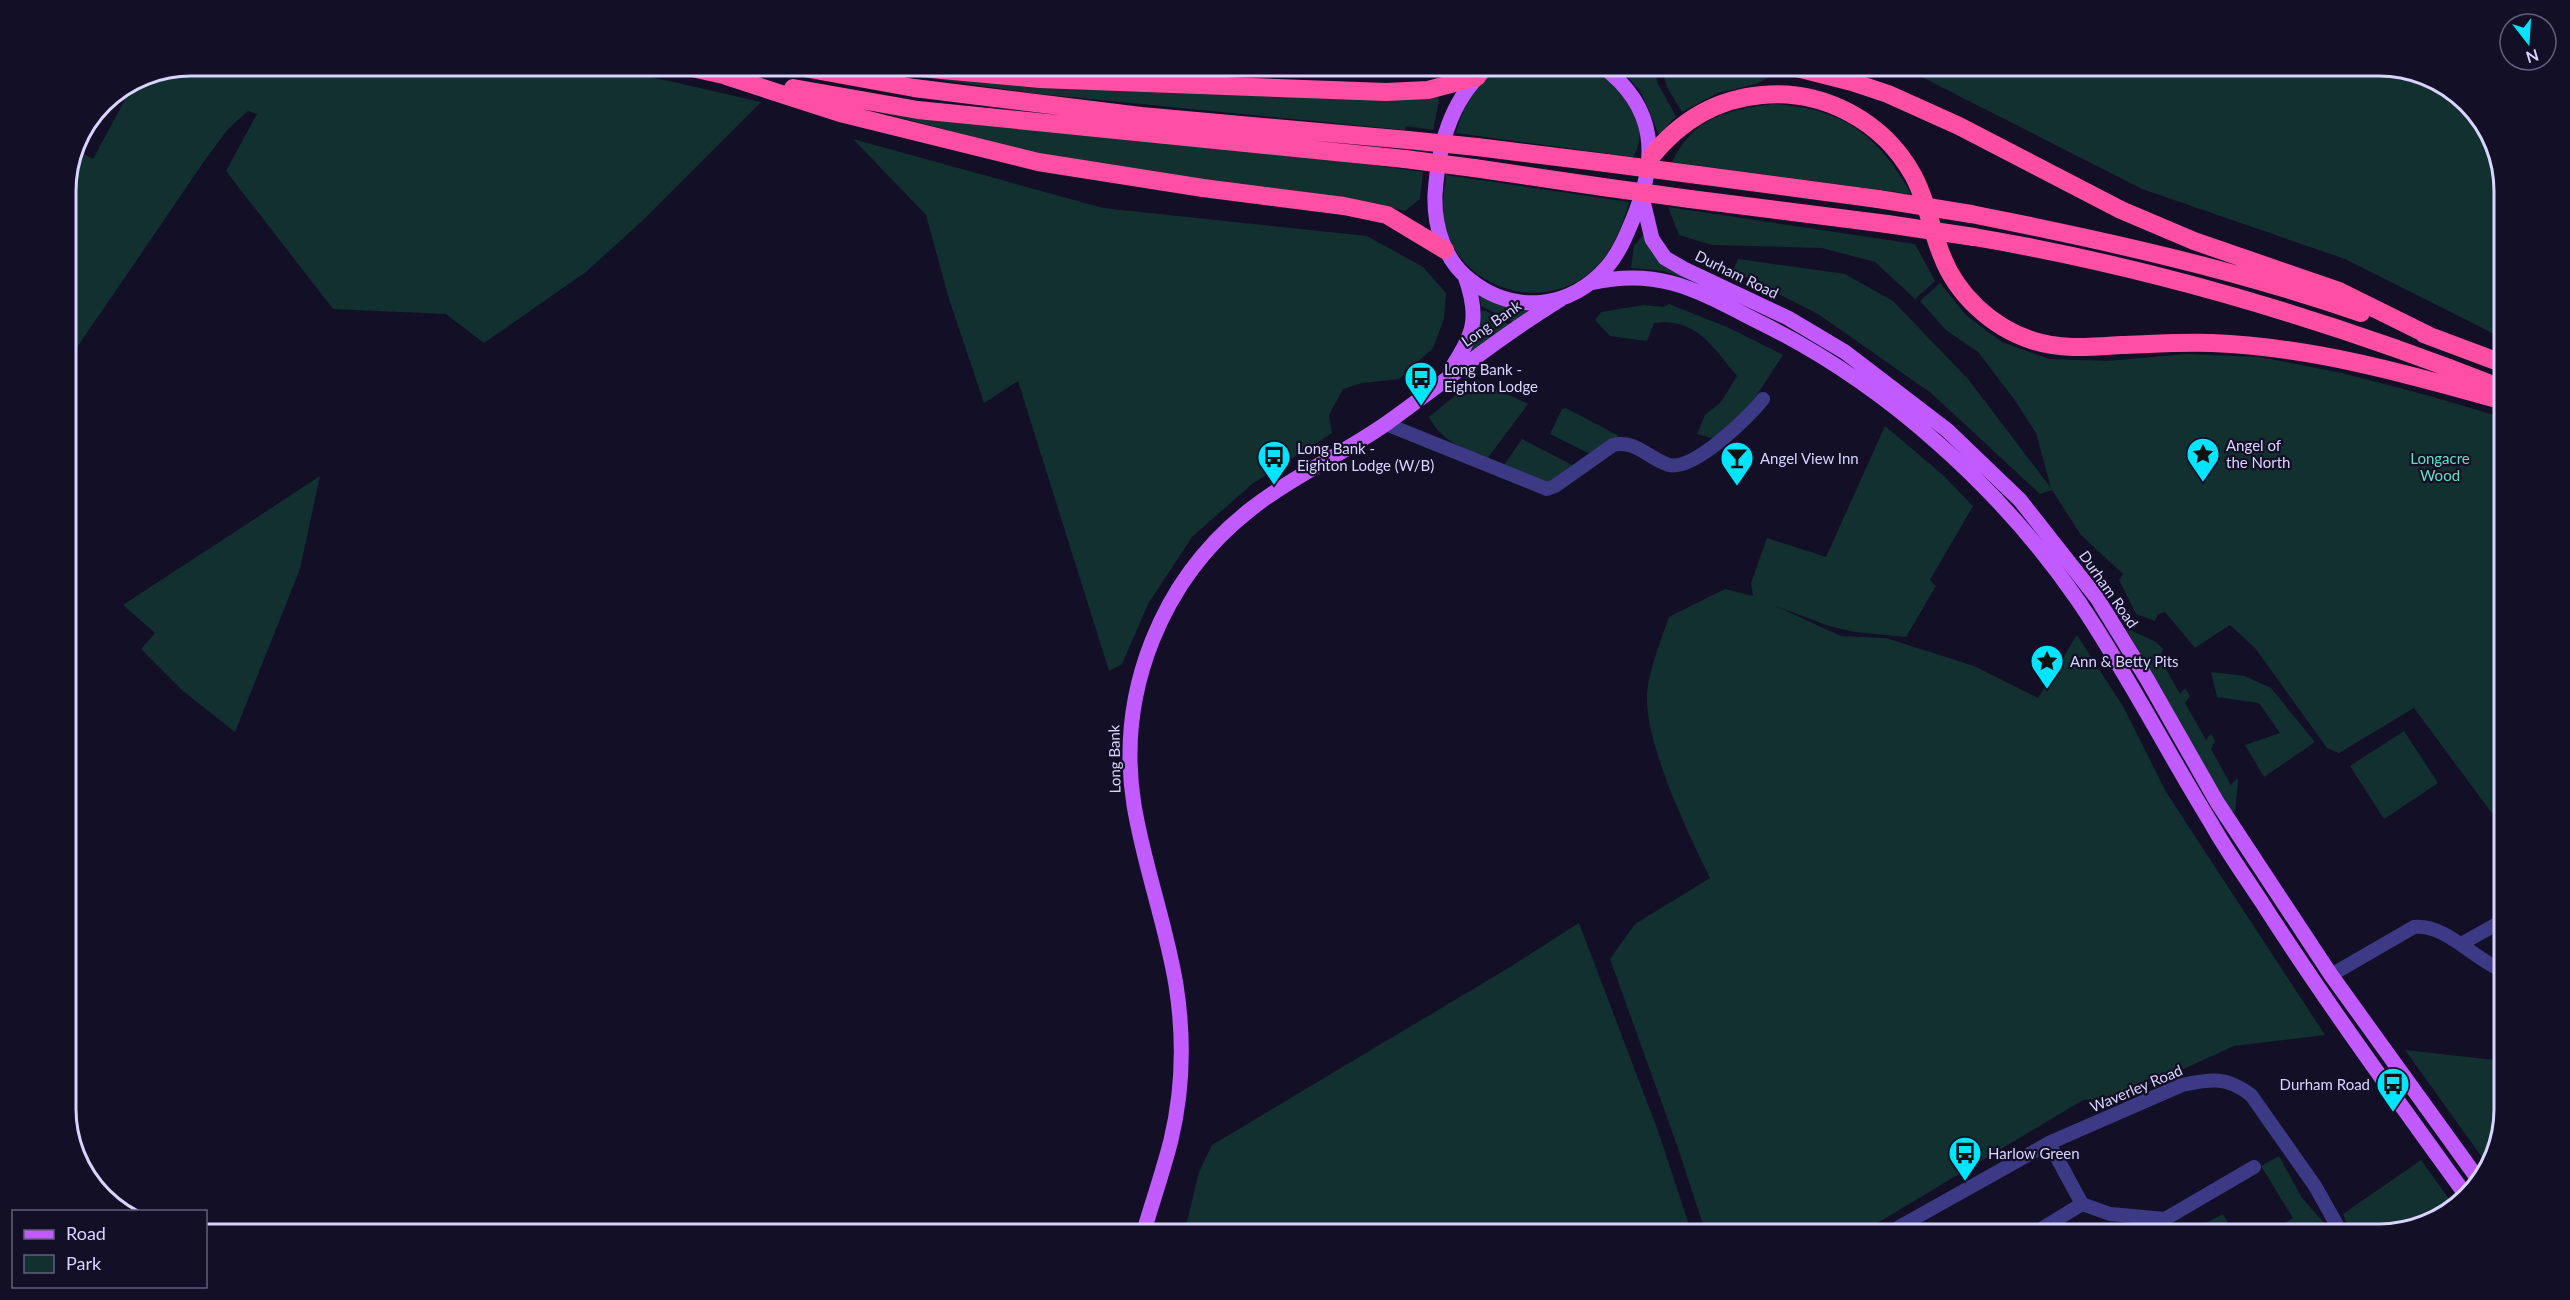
<svg xmlns="http://www.w3.org/2000/svg" width="2570" height="1300" viewBox="0 0 2570 1300" font-family="Lato,sans-serif">
	<style>
		.green { fill: #12302f }
		.lines { fill: none; stroke-linecap: round; stroke-linejoin: round }
		.minor { stroke: #3d3a85; stroke-width: 14 }
		.major { stroke: #c25bff; stroke-width: 15 }
		.highway { stroke: #ff4fa3; stroke-width: 18 }
		.highway-bridge { stroke: #ff4fa3; stroke-width: 18 }
		.labels { text-anchor: middle; dominant-baseline: central; stroke-width: 4.5; stroke-linejoin: round; paint-order: stroke }
		.street-label { font-size: 15px; fill: #d9d4ff; stroke: #130f26 }
		.poi-label { font-size: 15px; fill: #d9d4ff; stroke: #130f26; text-anchor: start }
		.park-label { font-size: 15px; fill: #5fe0c0; stroke: #130f26 }
		.rim { fill: none; stroke: #d9d4ff; stroke-width: 3 }
	</style>
	<rect width="100%" height="100%" fill="#130f26"/>
	<path class="green" d="M191,66h412l158,36 -120,120 -55,50 -102,71 -38,-29 -113,-5 -107,-138 31,-57 -9,-3 -20,18 -23,31 -127,186 -12,44v-207l8,-34 19,10 42,-78 9,-6z
		M1505,66h84c31,17 65,58 44,91l-177,-24c10,-33 18,-49 49,-67z
		M1618,66h35l5,18 18,32 -17,19 -18,-43z
		M1660,66h82l26,12 -12,6 -38,9 -36,19 -14,-23z
		M1900,66h479l55,13 49,42 21,62v156l-159,-80 -203,-70z
		M942,75l496,21 1,5 -6,29 -27,-4 -1,4 -365,-36 -100,-14z
		M1773,104c69,4 105,30 138,90l-239,-32c22,-45 55,-52 101,-58z
		M860,107l466,52 97,13 -3,27 -15,12 -26,-7 -158,-18 -161,-26z
		M853,139l250,69 264,28 56,31 23,26 -2,26 -11,29 -34,31 -37,4 -19,6 -14,26 3,18 -80,51 -60,53 -44,67 -26,60 -13,7 -91,-290 -34,22 -35,-104 -23,-84z
		M1446,175l183,27c-6,23 -15,46 -32,64 -49,51 -139,25 -153,-45 -2,-15 0,-31 2,-46z
		M1668,207l247,37 20,37 -20,18 -40,-37 -53,-14 -110,-3 -33,-10z
		M1643,235l58,50 -37,-14 -33,-3 3,-22z
		M1738,259l107,15 48,27 75,78 83,109 -15,-55 -22,-34 -36,-47 -32,-22 -26,-29 20,-18 27,33 35,26 47,17 58,2 79,-7 74,3 82,16 88,23 74,22v407l-4,-1 -86,-116 -75,45 -12,-5 -72,-100 -25,-23 -35,23 -30,-36 -7,2 -3,7 -19,-7 -17,-34 4,-6 -42,-39 -29,-45 -12,4 -109,-101 -113,-79 -85,-43z
		M1483,296l46,13 1,2 -17,11 -32,-16 -1,-8z
		M1669,304l58,23 56,28 -32,49 -37,35 -17,-5 8,-19 16,-13 16,-26c-24,-29 -41,-59 -83,-53l-7,18 -37,-5 -15,-16 6,-8 42,-7 20,2z
		M1481,311h5l23,14 -48,35 18,-31z
		M1475,379l53,25 -41,55c-24,-11 -46,-18 -58,-42z
		M1566,408l53,28 -27,19 -42,-21 12,-25z
		M1885,426l58,49 30,31 -43,74 6,6 -30,51 -51,-5 -26,-6 -54,-20 66,30 45,2 88,28 64,32 39,-63 47,73 42,84 159,243 -91,11 -110,50 -41,4 -214,128 -3,6h-160l-28,-86 -68,-189 25,-35 75,-46c-22,-45 -62,-128 -63,-177 -1,-24 14,-61 22,-84l56,-28 28,7 -2,-13 16,-45 59,19z
		M1522,439l54,28 -28,16 -44,-18z
		M320,476l-20,93 -65,163 -52,-41 -42,-42 14,-16 -32,-28z
		M2128,629l28,13 7,7 -3,9 20,36 5,-6 5,8 -5,7 21,37 5,-7 4,8 -4,8 20,36 6,-7 1,3 -3,31h-4l-104,-181z
		M2211,672l34,4 26,12 44,54 -51,35 -19,-32 35,-12 -21,-30 -42,-6z
		M2404,731l34,52 -54,36 -34,-53z
		M1579,923l79,208 34,103h-508l15,-62 13,-27 293,-175z
		M2405,1050l99,11v48l-15,58z
		M2279,1156l23,42 23,26 5,10h-63l26,-16 -32,-52z
		M2421,1160l33,46 -6,7 -69,21h-28l-8,-20z
		M2223,1214l11,20h-26l-6,-9z"/>
	<g class="lines">
		<path class="minor" d="M1386,424l161,65 8,-3 58,-41c22,-6 36,14 56,20 25,6 80,-48 94,-66
			M2461,944l43,-24
			M2331,975l83,-48c33,-3 61,34 90,44
			M2049,1143l33,61 28,10 55,5 89,-52
			M1891,1234l8,-7 150,-84 133,-58c28,-6 45,-9 69,10l64,91 27,48
			M2033,1234l49,-30"/>
		<path class="major" d="M1490,66c-39,30 -52,81 -55,129 -1,31 9,65 35,85 44,35 100,29 137,-13 12,-14 19,-31 26,-48 25,-60 25,-111 -31,-153
			M1642,197l10,42 13,19 19,11 104,49 57,34 102,78 73,70 77,98 50,81 70,123 56,85 58,88 147,204
			M1590,283c71,-16 108,8 169,39 125,61 241,165 320,280 48,71 87,148 132,221 15,27 33,52 50,78 64,100 134,196 204,293
			M1451,369c23,-36 29,-51 14,-93
			M1143,1234c9,-31 20,-62 28,-94 12,-50 13,-104 5,-155 -10,-61 -32,-119 -42,-180 -18,-112 27,-226 117,-296 42,-33 92,-55 136,-86 59,-42 112,-86 174,-124"/>
		<path class="highway" d="M683,66l54,12
			M793,66l121,22 227,28 267,24
			M898,66l142,13 346,13 42,-2 49,-13
			M1789,66l63,16 36,12 71,32 162,84 73,31 145,50 95,47
			M726,76l114,37 198,49 165,26 141,18 43,9 58,35
			M793,88l125,22 487,49
			M1477,147l129,16
			M1651,157c28,-35 65,-58 111,-62 61,-6 121,26 151,80 14,25 18,55 29,81 15,39 50,71 89,84 30,10 59,7 90,5 30,-1 61,-3 91,-2 100,4 196,31 292,58
			M1474,168l129,19
			M1698,175l180,24
			M1690,199l197,25
			M1971,214c131,26 263,55 390,99
			M1974,237c183,31 358,84 530,152
			M2424,334l80,30"/>
		<path class="highway-bridge" d="M1408,140l69,7
			M1405,159l69,9
			M1606,163l92,12
			M1603,187l87,12
			M1878,199l93,15
			M1887,224l87,13"/>
	</g>
	<defs>
		<g id="bus-pin" transform="scale(1.725)"><path d="M0 17L-7.5 6A9.5 9.5 0 1 1 7.5 6Z" fill="#00e5ff" stroke="#130f26"/><path d="M-5-6H5V4H4V6H2V4H-2V6H-4V4H-5ZM-3.5-4V0h7V-4ZM-3.5 1.2v1.5H-2V1.2ZM2 1.2v1.5H3.5V1.2Z" fill="#111"/></g>
		<g id="sight-pin" transform="scale(1.725)"><path d="M0 17L-7.5 6A9.5 9.5 0 1 1 7.5 6Z" fill="#00e5ff" stroke="#130f26"/><path d="M0-6L1.8-2.2L6-1.7L2.9 1.2L3.7 5.4L0 3.3L-3.7 5.4L-2.9 1.2L-6-1.7L-1.8-2.2Z" fill="#111"/></g>
		<g id="bar-pin" transform="scale(1.725)"><path d="M0 17L-7.5 6A9.5 9.5 0 1 1 7.5 6Z" fill="#00e5ff" stroke="#130f26"/><path d="M-6-5H6L.8 .8V4.5H3.5V6h-7V4.5H-.8V.8Z" fill="#111"/></g>
	</defs>
	<g fill-rule="evenodd">
		<use href="#bus-pin" x="1421" y="378"/>
		<use href="#sight-pin" x="2203" y="454"/>
		<use href="#bus-pin" x="1274" y="457"/>
		<use href="#bar-pin" x="1737" y="458"/>
		<use href="#sight-pin" x="2047" y="661"/>
		<use href="#bus-pin" x="2393" y="1084"/>
		<use href="#bus-pin" x="1965" y="1153"/>
	</g>
	<g class="labels">
		<g class="street-label">
			<text transform="translate(1737 274) rotate(26)">Durham Road</text>
			<text transform="translate(1491 323) rotate(-35)">Long Bank</text>
			<text transform="translate(2109 589) rotate(55)">Durham Road</text>
			<text transform="translate(1114 759) rotate(-91)">Long Bank</text>
			<text transform="translate(2136 1088) rotate(-23)">Waverley Road</text>
		</g>
		<g class="poi-label">
			<text x="1444" y="369">Long Bank -<tspan x="1444" dy="17">Eighton Lodge</tspan></text>
			<text x="2226" y="445">Angel of<tspan x="2226" dy="17">the North</tspan></text>
			<text x="1297" y="448">Long Bank -<tspan x="1297" dy="17">Eighton Lodge (W/B)</tspan></text>
			<text x="1760" y="458">Angel View Inn</text>
			<text x="2070" y="661">Ann &amp; Betty Pits</text>
			<text x="2370" y="1084" text-anchor="end">Durham Road</text>
			<text x="1988" y="1153">Harlow Green</text>
		</g>
		<g class="park-label">
			<text x="2440" y="458">Longacre<tspan x="2440" dy="17">Wood</tspan></text>
		</g>
	</g>
	<path d="M0 0H2570V1300H0ZM191 76H2379A115 115 0 0 1 2494 191V1109A115 115 0 0 1 2379 1224H191A115 115 0 0 1 76 1109V191A115 115 0 0 1 191 76Z" fill="#130f26" fill-rule="evenodd"/>
	<path class="rim" d="M191 76H2379A115 115 0 0 1 2494 191V1109A115 115 0 0 1 2379 1224H191A115 115 0 0 1 76 1109V191A115 115 0 0 1 191 76Z"/>
	<rect x="12" y="1210" width="195" height="78" fill="#130f26" stroke="#625e7d" stroke-width="1.5"/>
	<rect x="24" y="1230" width="30" height="9" fill="#c25bff" stroke="#625e7d" stroke-width="1.5"/>
	<text x="66" y="1240" font-size="18" fill="#d9d4ff">Road</text>
	<rect x="24" y="1255" width="30" height="18" fill="#12302f" stroke="#625e7d" stroke-width="1.5"/>
	<text x="66" y="1270" font-size="18" fill="#d9d4ff">Park</text>
	<g transform="translate(2528 42) rotate(163)"><circle r="28" fill="#130f26" stroke="#625e7d" stroke-width="1.5"/>
	<path d="M0-4.5L10 22L0 15L-10 22Z" fill="#00e5ff"/>
	<text y="-9" font-size="16" font-weight="bold" text-anchor="middle" fill="#d9d4ff">N</text>
	</g>
</svg>
